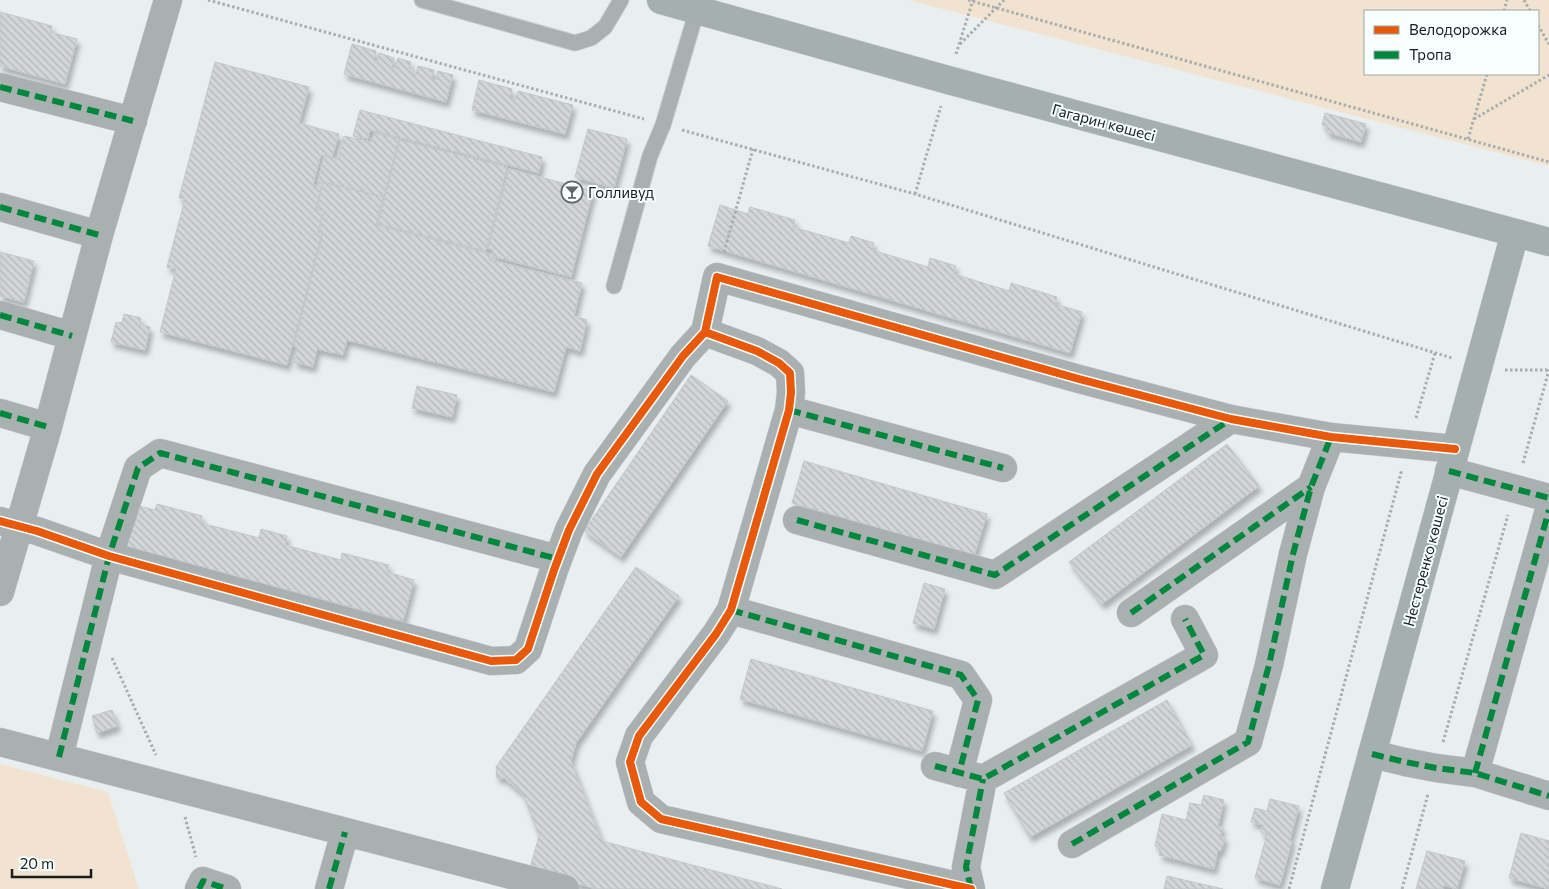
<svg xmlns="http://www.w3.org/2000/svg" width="1549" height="889" viewBox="0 0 1549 889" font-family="Commissioner,sans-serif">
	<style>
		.park { fill: #f1e3cf; fill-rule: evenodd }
		.building { fill: url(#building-back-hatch); stroke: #c2c7c8; filter: url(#shadow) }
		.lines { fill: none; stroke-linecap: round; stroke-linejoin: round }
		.lane-casing { stroke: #c8cdcd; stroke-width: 17 }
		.street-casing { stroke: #c8cdcd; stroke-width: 29 }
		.secondary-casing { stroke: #c8cdcd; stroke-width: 29 }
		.path { stroke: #a7aeaf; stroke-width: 3; stroke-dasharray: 2.5 2.5; stroke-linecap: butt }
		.lane { stroke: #a8b0b0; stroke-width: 15 }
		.street { stroke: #a8b0b0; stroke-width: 28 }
		.secondary { stroke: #a5afaf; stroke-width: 28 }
		.quiet { stroke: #00873e; stroke-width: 6; stroke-dasharray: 12 6; stroke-linecap: butt }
		.cycleway-casing { stroke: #f7ffff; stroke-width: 11 }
		.cycleway { stroke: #e8590c; stroke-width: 8 }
		.labels { text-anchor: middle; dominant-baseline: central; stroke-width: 4; stroke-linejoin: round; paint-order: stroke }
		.street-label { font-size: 15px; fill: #181d1d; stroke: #f7ffff }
		.poi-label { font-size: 15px; fill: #181d1d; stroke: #f7ffff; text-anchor: start }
	</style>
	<defs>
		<pattern id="building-back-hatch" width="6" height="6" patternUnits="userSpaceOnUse" patternTransform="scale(1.25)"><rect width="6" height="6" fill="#d2d6d7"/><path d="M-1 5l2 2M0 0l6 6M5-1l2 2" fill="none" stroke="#b4b7b8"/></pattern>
		<filter id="shadow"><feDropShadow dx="3" dy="5.5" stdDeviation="2.5" flood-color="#0004"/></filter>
	</defs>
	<rect width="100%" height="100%" fill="#e9eff0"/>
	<path class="park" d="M908,0h641v166zM1538,11v63h-173v-63z
		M0,764l108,28 31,97h-139z"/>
	<path class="building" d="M0,12l52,14 -2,6 27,7 -12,45 -65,-18z
		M352,44l24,7 -2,10 3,1 2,-9 15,5 -2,9 3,1 3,-10 13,4 -2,6 5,1 -2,5 4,1 2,-9 16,4 -3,9 5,1 2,-9 15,4 -7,27 -102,-28z
		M215,62l94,25 -10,36 40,11 -7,24 -11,-3 -8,30 8,2 -5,22 8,2 -6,21 4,1 -35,132 -127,-33 16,-63 -9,-2 18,-68 -6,-1z
		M479,80l33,9 -2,8 5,2 3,-8 55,14 -8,29 -93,-24z
		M360,110l182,47 -3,16 -169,-43 -2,9 -15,-3z
		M1325,113l41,11 -5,18 -35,-10 1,-6 -5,-1z
		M588,129l39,10 -13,49 -39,-11z
		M374,133l25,6 -15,58 -66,-16 6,-25 14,3 6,-23 27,6z
		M400,140l107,27 -21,84 -108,-27z
		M509,169l84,22 -22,86 -79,-21 1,-6 -5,-2z
		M323,182l60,15 -7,28 114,29 -1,6 93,23 -8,33 13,4 -7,31 -14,-4 -12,45 -207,-52 -4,15 -26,-6 -4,18 -19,-5 3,-15 -3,-1 29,-114 -4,-1 5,-21 -7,-1z
		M720,205l28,9 2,-7 45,13 -2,7 56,16 2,-7 23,7 -2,7 56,17 2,-9 26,8 -2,8 55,17 2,-8 46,14 -2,7 27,8 -12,41 -362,-107z
		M0,252l34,9 -10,41 -24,-6z
		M124,314l17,4 -1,6 10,3 -5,23 -34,-8 5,-20 6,1z
		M691,375l37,26 -107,156 -37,-26z
		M417,386l40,9 -5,22 -40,-9z
		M1227,444l32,42 -157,118 -33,-42z
		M804,461l183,53 -13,42 -182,-53z
		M127,503l28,7 2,-6 45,12 -1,7 58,15 2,-9 26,7 -2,9 56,15 1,-7 47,12 -2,7 27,8 -11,41 -287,-77z
		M636,567l43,29 -103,147 -5,18 31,80 180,48h-185l-68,-18 10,-35 -16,-42 -19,-16h-7l-1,-11z
		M924,583l21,6 -11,40 -21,-6z
		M751,659l182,52 -11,40 -182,-52z
		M1167,700l25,45 -162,92 -26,-44z
		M112,710l6,16 -21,7 -5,-17z
		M1204,795l20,5 -6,26 5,1 -3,9 5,1 -4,14 -3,-1 -4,19 -55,-14 3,-8 -7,-1 7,-32 24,6 4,-17 11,2z
		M1270,799l29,7 -9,34 2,1 -12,44 -25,-7 12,-44 -6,-1 2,-8 -12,-3 4,-14 12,3z
		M1521,833l28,8v48l-40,-11z
		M1427,851l38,10 -8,28 -13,-4 -1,4h-27z
		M1167,876l56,13h-59z"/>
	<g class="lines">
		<g class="lane-casing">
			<path id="lane" d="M422,0l153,43 16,-5 14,-11 16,-27
				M614,286l36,-130 13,-31 34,-115"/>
		</g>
		<g class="street-casing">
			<path id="street" d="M0,87l133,34
				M0,207l99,28
				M0,315l72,21
				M705,332l52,19 22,12 11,10 1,19 -2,18 -58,200 -15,24 -77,102 -9,26 11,40 20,17 310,70
				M789,410l214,58
				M0,413l48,14
				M1449,471l100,27
				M797,520l198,55 236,-156
				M0,521l37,10 72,25 382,105 25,-1 12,-11 26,-79 15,-40 28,-56 86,-118 22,-24 12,-55 362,102 152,40 100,18 124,12
				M0,592l48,-165 51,-192 69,-235
				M731,610l230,65 17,25 -19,73
				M1131,613l180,-126
				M0,742l565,147
				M1372,754l33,8 31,6 39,5 74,23
				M59,757l50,-201 29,-88 22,-15 398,106
				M935,766l48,13 221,-124 -19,-36
				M1475,773l74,-263
				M1072,844l176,-102 21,-77 24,-111 18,-67 20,-50
				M199,889l4,-8 24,8
				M329,889l16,-57
				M971,889l-5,-22 17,-88"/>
		</g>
		<g class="secondary-casing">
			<path id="secondary" d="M661,0l287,80 601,162
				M1335,889l180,-656"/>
		</g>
		<path class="path" d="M208,0l436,119
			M968,0l581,162
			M1524,0l6,11
			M1504,11l3,-11
			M1538,25l11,19
			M960,44l44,-44
			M956,54l17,-54
			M1474,119l75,-44
			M682,130l233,64 537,164
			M1468,139l19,-65
			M915,194l26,-88
			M724,252l29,-103
			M1505,370h44
			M1416,418l19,-65
			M1523,463l26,-93
			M112,658l44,97
			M1443,742l65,-227
			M185,817l11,40
			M1289,889l113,-420
			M1402,889l26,-95"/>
		<use href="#lane" class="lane"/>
		<use href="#street" class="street"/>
		<use href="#secondary" class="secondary"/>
		<path class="quiet" d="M0,87l133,34
			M0,207l99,28
			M0,315l72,21
			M789,410l214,58
			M0,413l48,14
			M1449,471l100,27
			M797,520l198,55 236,-156
			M731,610l230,65 17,25 -19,73
			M1131,613l180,-126
			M1372,754l33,8 31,6 39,5 74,23
			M59,757l50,-201 29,-88 22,-15 398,106
			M935,766l48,13 221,-124 -19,-36
			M1475,773l74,-263
			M1072,844l176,-102 21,-77 24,-111 18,-67 20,-50
			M199,889l4,-8 24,8
			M329,889l16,-57
			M971,889l-5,-22 17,-88"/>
		<g class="cycleway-casing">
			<path id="cycleway" d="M705,332l52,19 22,12 11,10 1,19 -2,18 -58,200 -15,24 -77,102 -9,26 11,40 20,17 310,70
				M0,521l37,10 72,25 382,105 25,-1 12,-11 26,-79 15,-40 28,-56 86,-118 22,-24 12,-55 362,102 152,40 100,18 124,12"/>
		</g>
		<use href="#cycleway" class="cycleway"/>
	</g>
	<defs>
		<g id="bar-ring" transform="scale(1.125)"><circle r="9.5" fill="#f7ffff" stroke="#616667" stroke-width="1.5"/><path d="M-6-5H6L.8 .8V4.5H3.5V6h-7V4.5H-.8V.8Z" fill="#616667"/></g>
	</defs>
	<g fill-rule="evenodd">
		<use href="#bar-ring" x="572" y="192"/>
	</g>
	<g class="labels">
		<g class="street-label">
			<text transform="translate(1104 122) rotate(15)">Гагарин көшесі</text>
			<text transform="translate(1425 561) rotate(-75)">Нестеренко көшесі</text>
		</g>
		<g class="poi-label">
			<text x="588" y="192">Голливуд</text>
		</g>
	</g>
	<rect x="1364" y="10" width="175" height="65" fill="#f7ffff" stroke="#9ea5a5"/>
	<rect x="1374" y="26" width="25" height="8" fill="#e8590c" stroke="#9ea5a5"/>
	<text x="1409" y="35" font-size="15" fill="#181d1d">Велодорожка</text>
	<rect x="1374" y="51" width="25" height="8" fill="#00873e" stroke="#9ea5a5"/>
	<text x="1409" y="60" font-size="15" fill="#181d1d">Тропа</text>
	<path d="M12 869v8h79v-8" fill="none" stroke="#181d1d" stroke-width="2.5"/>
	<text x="20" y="869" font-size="15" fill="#181d1d" stroke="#f7ffff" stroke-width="4" paint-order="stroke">20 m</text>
</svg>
